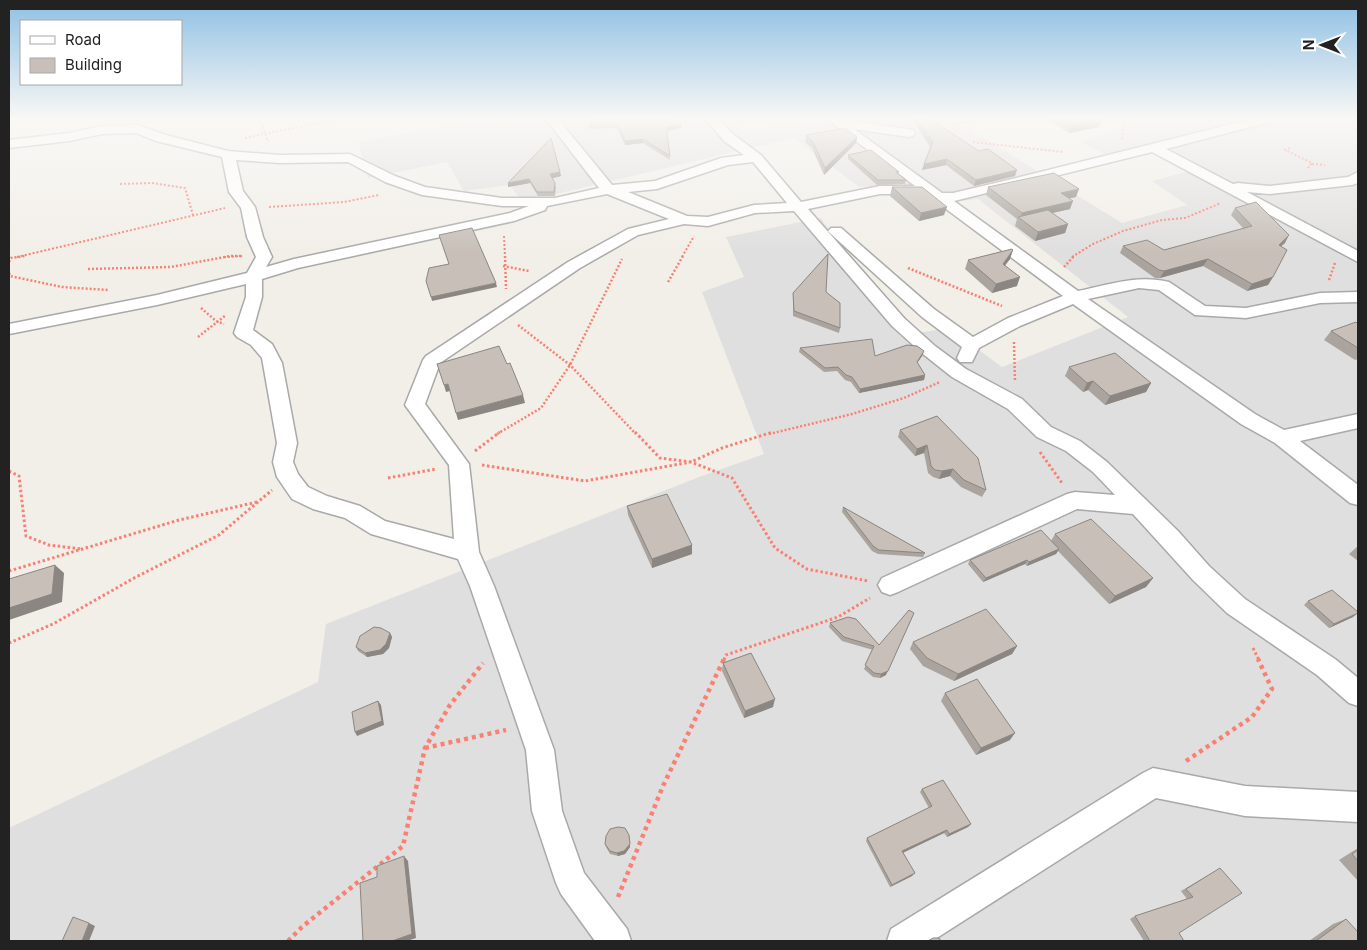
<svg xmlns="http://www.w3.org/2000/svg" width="1367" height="950" viewBox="0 0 1367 950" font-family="Inter,sans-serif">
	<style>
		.residential { fill: #e0dfdf }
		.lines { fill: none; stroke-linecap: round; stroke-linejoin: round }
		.minor-casing { stroke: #a9a9a9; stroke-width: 3 }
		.path-far3 { stroke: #fa8072; stroke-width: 2; stroke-dasharray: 2 2; stroke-linecap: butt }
		.path-far2 { stroke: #fa8072; stroke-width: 2.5; stroke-dasharray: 2 2; stroke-linecap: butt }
		.path-far1 { stroke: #fa8072; stroke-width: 3; stroke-dasharray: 2.5 2.5; stroke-linecap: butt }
		.path { stroke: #fa8072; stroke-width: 4.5; stroke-dasharray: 4 4; stroke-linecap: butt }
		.minor { fill: #fff; fill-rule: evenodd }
		.wall { fill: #aba49e }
		.shaded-wall { fill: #8b8681 }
		.building { fill: #c7bfb8; stroke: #8b8681 }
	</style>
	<rect width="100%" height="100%" fill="#f2efe9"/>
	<path class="residential" d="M475,119h253l13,11 98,-11h114l169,104 65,-18 -35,-24 46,-12 -42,-20 -46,8 -29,-15 60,-23h217v822h-1349v-113l309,-146 8,-58 373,-147 65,-23 -62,-162 42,-15 -18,-40 95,-19 79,118 42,-7 30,16 30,22 126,-50 -150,-118 -37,4 -38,-19 -44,3 -65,-49 -272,64 -12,-17 -46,6 -17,-29 -79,16 -10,-36 117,-21z"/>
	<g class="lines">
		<g class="minor-casing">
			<path id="minor" d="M546,119h12l54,66 43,-4 66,-23 23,-3 -20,-14 -18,-22h12l16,16 27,20 40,47 79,-16h35l-88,-67h14l72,11 2,3 -2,3 -4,1 -55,-8 88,64h11l51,-12 248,-62h19l-2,3 -103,27 67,35 5,-1 31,3 79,-9 10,-5v11l-6,2 -83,9 -22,-2 111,59v11l-206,-110 -198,49 124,90c30,-6 60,-17 91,-9l36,24 41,2 74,-15 38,-1v10l-38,1 -74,15 -51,-3 -36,-25 -20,-2 -51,11 167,115 29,16 74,-16v14l-58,13 58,44v20l-8,-2 -75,-60 -34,-19 -168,-120 -53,22 -41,22 -7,14h-12l-3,-4 5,-11 -40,-30 -91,-83 -3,-3 3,-3h10l93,81 39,28 35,-19 55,-22 -137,-102h-46l-72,15 96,109 31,28 31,23 56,30 29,28 29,14 27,21 71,69 31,35 36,33 90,60 23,19v28l-9,-3 -32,-28 -90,-62 -34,-33 -60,-66 -56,-5 -179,83 -8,3 -8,-3 -4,-7 4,-7 185,-84 8,-2 40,3 -22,-23 -27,-21 -29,-14 -29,-28 -56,-32 -29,-23 -31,-28 -98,-115 -39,2 -47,13 -24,-2 -46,11 -58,33 -140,95 -15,41 44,60 10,88 15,34 60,164 8,61 22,62 43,56 4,12h-36l-34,-47 -5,-11 -24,-72 -6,-61 -56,-164 -12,-27 -87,-25 -26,-16 -32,-9 -21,-10 -15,-22 -4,-15 4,-19 -15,-85 -11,-13 -14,-8 -3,-4 12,-36v-13l-89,21 -148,29v-10l148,-29 90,-22 9,-16 -9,-20 -6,-29 -12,-16 -7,-35 -66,-16 -20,-8 -34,1 -33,7 -60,7v-8l60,-7 33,-7 36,-1 28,10 62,16 52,4 70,-1 45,22 30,11 77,11h53l44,-10zM236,160l44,3 68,-1 37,20 37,13 80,11h27l-19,7 -216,46 -28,8 6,-10 -9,-20 -8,-30 -12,-16zM753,162l34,41 -33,2 -46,12 -21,-1 -59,-24 29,-3 71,-24zM607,194l62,25 -41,10 -60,33 -142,94 -3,4 -18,45 44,60 5,74 -69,-18 -25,-15 -33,-10 -19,-9 -10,-13 -5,-12 4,-19 -15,-80 -10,-19 -19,-14 9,-33v-18l36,-11 216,-47 31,-11 2,-4z
				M1153,768l92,18 113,6v30l-113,-6 -89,-18 -224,143h-45l4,-12 252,-156z"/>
		</g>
		<path class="path-far3" d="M260,119l8,23
			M956,119l-3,6 25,-6
			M245,138l90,-19
			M1122,139l3,-17 4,-3
			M973,142l90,10
			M1290,148l-5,2 27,13 -4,5
			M1312,164l13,1
			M120,184l32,-1 33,5 8,27
			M269,207l75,-5 35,-7
			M504,236l1,21
			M17,257l208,-49
			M224,257l19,-1
			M682,257l12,-21
			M1072,257l21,-13 30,-13 39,-11 23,-2 36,-15"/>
		<path class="path-far2" d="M505,256l1,33
			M9,262l2,-4 14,-2
			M503,266l26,5
			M1064,267l10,-11
			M908,268l94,38
			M88,269l83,-2 59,-11h13
			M9,273l1,3 52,11 46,3
			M1329,280l6,-17
			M668,282l15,-26
			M201,308l15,13 8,3
			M518,325l52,40 66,69
			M198,337l28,-22
			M1014,342l1,39
			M497,434l44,-26 29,-43 52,-106
			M769,434l83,-20 52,-16 36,-16"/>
		<path class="path-far1" d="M635,432l25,26 31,4 31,-14 51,-16
			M475,451l25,-19
			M1040,452l22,31
			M482,465l103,16 106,-19 41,16 43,70 32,21 61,12
			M9,471l10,5 7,60 23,9 33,4
			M388,478l48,-9
			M9,571l170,-51 78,-18
			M9,643l44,-19 83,-47 83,-42 53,-45
			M1253,648l6,12
			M724,660l2,-5 112,-38 32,-19"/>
		<path class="path" d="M425,748l81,-18
			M1186,761l66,-44 20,-28 -14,-30
			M618,897l45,-111 61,-127
			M288,941l14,-14 101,-81 22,-98 25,-43 33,-42"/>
		<use href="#minor" class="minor"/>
	</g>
	<path class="wall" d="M592,119l89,5v4l-14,3 3,29 -27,-17 -18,2 -8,-17 -28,1v-4z
		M912,119h18l85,57 -41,10 -28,-21 -24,5 8,-23z
		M1047,119h56l-4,8 -30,6z
		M806,135l51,2 -1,6 -32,32 -12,-27 -7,-6z
		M551,138l10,38 -9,2 4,9 -1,9h-17l-8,-13 -22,4v-4z
		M848,155l51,19 7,6 -1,4 -28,1 -29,-26z
		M892,187l52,28 -25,6 -29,-25z
		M988,187l88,10 -7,1 1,11 -18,4 16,11 -3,9 -30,8 -20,-15 2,-7 -31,-24z
		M1235,208l50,35 -4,3 -8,31 -5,8 -21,6 -44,-25 -43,12h-5l-35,-25 3,-7 41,4 79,-22 -12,-13z
		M1010,259l-5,6 12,21 -25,7 -27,-24 3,-9z
		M826,292l14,36 -1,5 -46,-17v-23z
		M1358,324v35l-3,1 -31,-20 7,-9z
		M800,348l75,8h47l-5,7 8,12 -1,5 -65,13 -8,-11 -6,-2 -8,-9 -13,1 -25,-20z
		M1069,367l82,16 -5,9 -41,13 -17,-15 -5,2 -18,-16z
		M937,416l49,74 -4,7 -21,-10 -11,-11 -11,3 -6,-2 -5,-4 -4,-20 -9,3 -17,-19 2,-7z
		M627,506l65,39v9l-40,14 -24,-53z
		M843,507l82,46 -2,4 -45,-3 -6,-3 -30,-39z
		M1055,534l98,44 -7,9 -37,17 -51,-53 -2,3 -29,12 -2,-2 -42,18 -15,-18 2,-4 81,-19z
		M1358,546v15l-9,-7z
		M1308,601l45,16 -24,11 -25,-23z
		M830,623l49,22 7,30 -6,3 -7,-1 -9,-8 9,-19 -31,-9 -13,-14z
		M390,633l2,4 -3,11 -6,6 -16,3 -9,-6 -2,-4z
		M913,642l104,4 -5,8 -58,27 -31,-15 -13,-17z
		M723,663l50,44 -29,11 -22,-47z
		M945,693l65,47 -34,15 -35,-54z
		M922,789l49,35 -3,3 -21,10 -3,-4 -41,20 9,23 -22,11 -24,-46 1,-3 62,-30 -9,-16z
		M629,835l1,12 -5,7 -7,2 -8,-2 -4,-7 -1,-3z
		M1358,848v33l-19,-21z
		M1215,871l-36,62 5,8h-40l-14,-22 5,-3 52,-17 -6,-8z
		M1346,919l12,22h-49l24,-17z"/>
	<path class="shaded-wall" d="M1103,119l-4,8 -30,6 3,-8z
		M681,124v4l-15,3v-4z
		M857,137l-1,6 -32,32 1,-7z
		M643,139v4l-18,2v-4z
		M947,159l-1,6 -24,5 2,-6z
		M1017,170l-2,6 -41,10 2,-6z
		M560,172l1,4 -11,3v-5z
		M529,179l1,4 -22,4v-4z
		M1079,189l-3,8 -18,4 3,-8z
		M1073,201l-3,8 -48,11 -2,-1 2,-6z
		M947,207l-3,8 -25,6 2,-8z
		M1068,224l-3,9 -30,8 3,-9z
		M1289,235l-4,8 -11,9 5,-7z
		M1013,250l-3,9 -10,13 3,-8z
		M1208,259l-5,7 -43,12 4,-7z
		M1020,277l-3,9 -25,7 4,-9z
		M1273,277l-5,8 -21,6 5,-7z
		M496,283l1,4 -65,14 -1,-4z
		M924,351l-2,5 -7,10 2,-4z
		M925,375l-1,5 -65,13 1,-4z
		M1093,381l-5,9 -5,2 4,-9z
		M1151,383l-5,9 -41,13 5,-9z
		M448,384l2,7 -4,1 -2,-7z
		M523,395l2,8 -67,17 -2,-7z
		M927,445l-3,8 -9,3 2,-7z
		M953,469l-3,7 -11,3 3,-8z
		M692,545v9l-40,14v-9z
		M1059,549l-3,5 -29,12 2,-4z
		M1027,560l-2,4 -42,18 3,-4z
		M55,565l9,8 -2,29 -53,18v-12z
		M1153,578l-7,9 -37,17 6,-8z
		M914,613l-28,62 -6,3 1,-4z
		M1358,613l-5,4 -24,11 5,-4z
		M390,633l2,4 -3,11 -6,6 -16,3 -2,-4z
		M1017,646l-5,8 -58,27 4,-7z
		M775,699l-2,8 -29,11 1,-7z
		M378,701l3,4 3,20 -27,11 -2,-4z
		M1015,733l-5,7 -34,15 5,-7z
		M971,824l-3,3 -21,10 2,-3z
		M947,830l-3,3 -44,21 2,-3z
		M629,835l1,12 -5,7 -7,2 -1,-3z
		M404,856l4,5 8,77 -9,3h-15z
		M915,873l-3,3 -22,11 2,-2z
		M89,923l6,3 -6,15h-7z"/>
	<path class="building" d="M592,119h84l5,5 -15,3 4,29 -27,-17 -18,2 -8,-17 -28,1z
		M917,119h13l49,32 9,-2 29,21 -41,10 -29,-21 -23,5 9,-22z
		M1062,119h41l-31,6z
		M845,128l12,9 -32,31 -12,-26 -7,-7z
		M551,138l9,34 -10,2 5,9 -1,9h-17l-8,-13 -21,4z
		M871,150l28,22h-3l10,8h-28l-30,-25z
		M1054,173l25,16 -18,4 12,8 -51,12 -34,-26z
		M892,187h30l25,20 -26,6z
		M1256,202l33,33 -10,10 8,5 -14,27 -21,7 -44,-25 -44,12 -5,-1 -36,-24 24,-6 17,10 88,-24 -17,-18z
		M1048,210l20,14 -30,8 -20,-15z
		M472,228l24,55 -65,14 -5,-16 3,-13 20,-4 -10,-29z
		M1012,249l1,1 -10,14 17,13 -24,7 -28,-24z
		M828,254l-2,38 14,11v25l-46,-17 -1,-18z
		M1356,322l2,2v24l-27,-17z
		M872,339l3,17 32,-11 10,1 7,5 -7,11 8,13 -65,14 -8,-12 -6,-2 -8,-8 -13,1 -25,-20z
		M499,346l8,18 3,-1 13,32 -67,18 -8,-29 -4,1 -7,-21z
		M1115,353l36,30 -41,13 -17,-15 -6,2 -18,-16z
		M937,416l41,42 8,32 -22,-10 -11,-11 -11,2 -7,-1 -4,-4 -4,-21 -10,4 -17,-19z
		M667,494l25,51 -40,14 -25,-53z
		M843,507l82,46 -46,-3 -6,-4z
		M1091,519l62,59 -38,18 -60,-62z
		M1041,530l18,19 -30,13 -2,-2 -41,18 -16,-18z
		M55,565l-3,29 -43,14v-29z
		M1332,590l26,22v1l-24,11 -26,-23z
		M986,609l31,37 -59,28 -31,-16 -14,-16z
		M909,610l5,3 -26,58 -7,3 -7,-1 -9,-8 9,-19 -30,-9 -14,-14 18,-6 8,2 23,26z
		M374,627l7,1 9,5 -4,11 -6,6 -15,3 -9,-6 4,-11z
		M751,653l24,46 -30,12 -22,-48z
		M977,679l38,54 -34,15 -36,-55z
		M378,701l4,20 -27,11 -3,-20z
		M943,780l28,44 -22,10 -2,-4 -45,21 13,22 -23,12 -25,-47 65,-32 -10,-17z
		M618,827l7,1 4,7 1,9 -6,7 -7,2 -7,-2 -5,-7 1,-8 4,-7z
		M1358,850v11l-6,-7z
		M404,856l8,78 -20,7h-29l-3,-58 17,-6v-11z
		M1220,868l22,25 -63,40 5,8h-34l-15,-25 58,-19 -7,-8z
		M73,917l16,6 -7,18h-20z
		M1346,919l12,13v9h-42z
		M933,938h6l2,3h-13z"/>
	<linearGradient id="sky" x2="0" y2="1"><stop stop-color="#8fc0e4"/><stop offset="0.47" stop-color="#f9f8f5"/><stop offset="1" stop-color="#f9f8f5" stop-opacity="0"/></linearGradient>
	<rect width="1367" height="252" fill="url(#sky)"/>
	<rect width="1367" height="950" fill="none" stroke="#222222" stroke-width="20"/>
	<rect x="20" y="20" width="162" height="65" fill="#ffffff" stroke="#a7a7a7"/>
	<rect x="30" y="36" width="25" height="8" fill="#ffffff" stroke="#a7a7a7"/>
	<text x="65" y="45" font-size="15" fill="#222222">Road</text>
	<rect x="30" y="58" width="25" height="15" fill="#c7bfb8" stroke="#a7a7a7"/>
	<text x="65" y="70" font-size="15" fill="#222222">Building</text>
	<g transform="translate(1322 45) rotate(270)" stroke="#ffffff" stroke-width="4" paint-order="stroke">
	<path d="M0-4L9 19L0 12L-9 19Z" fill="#222222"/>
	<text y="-8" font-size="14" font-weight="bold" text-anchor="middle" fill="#222222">N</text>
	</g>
</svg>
